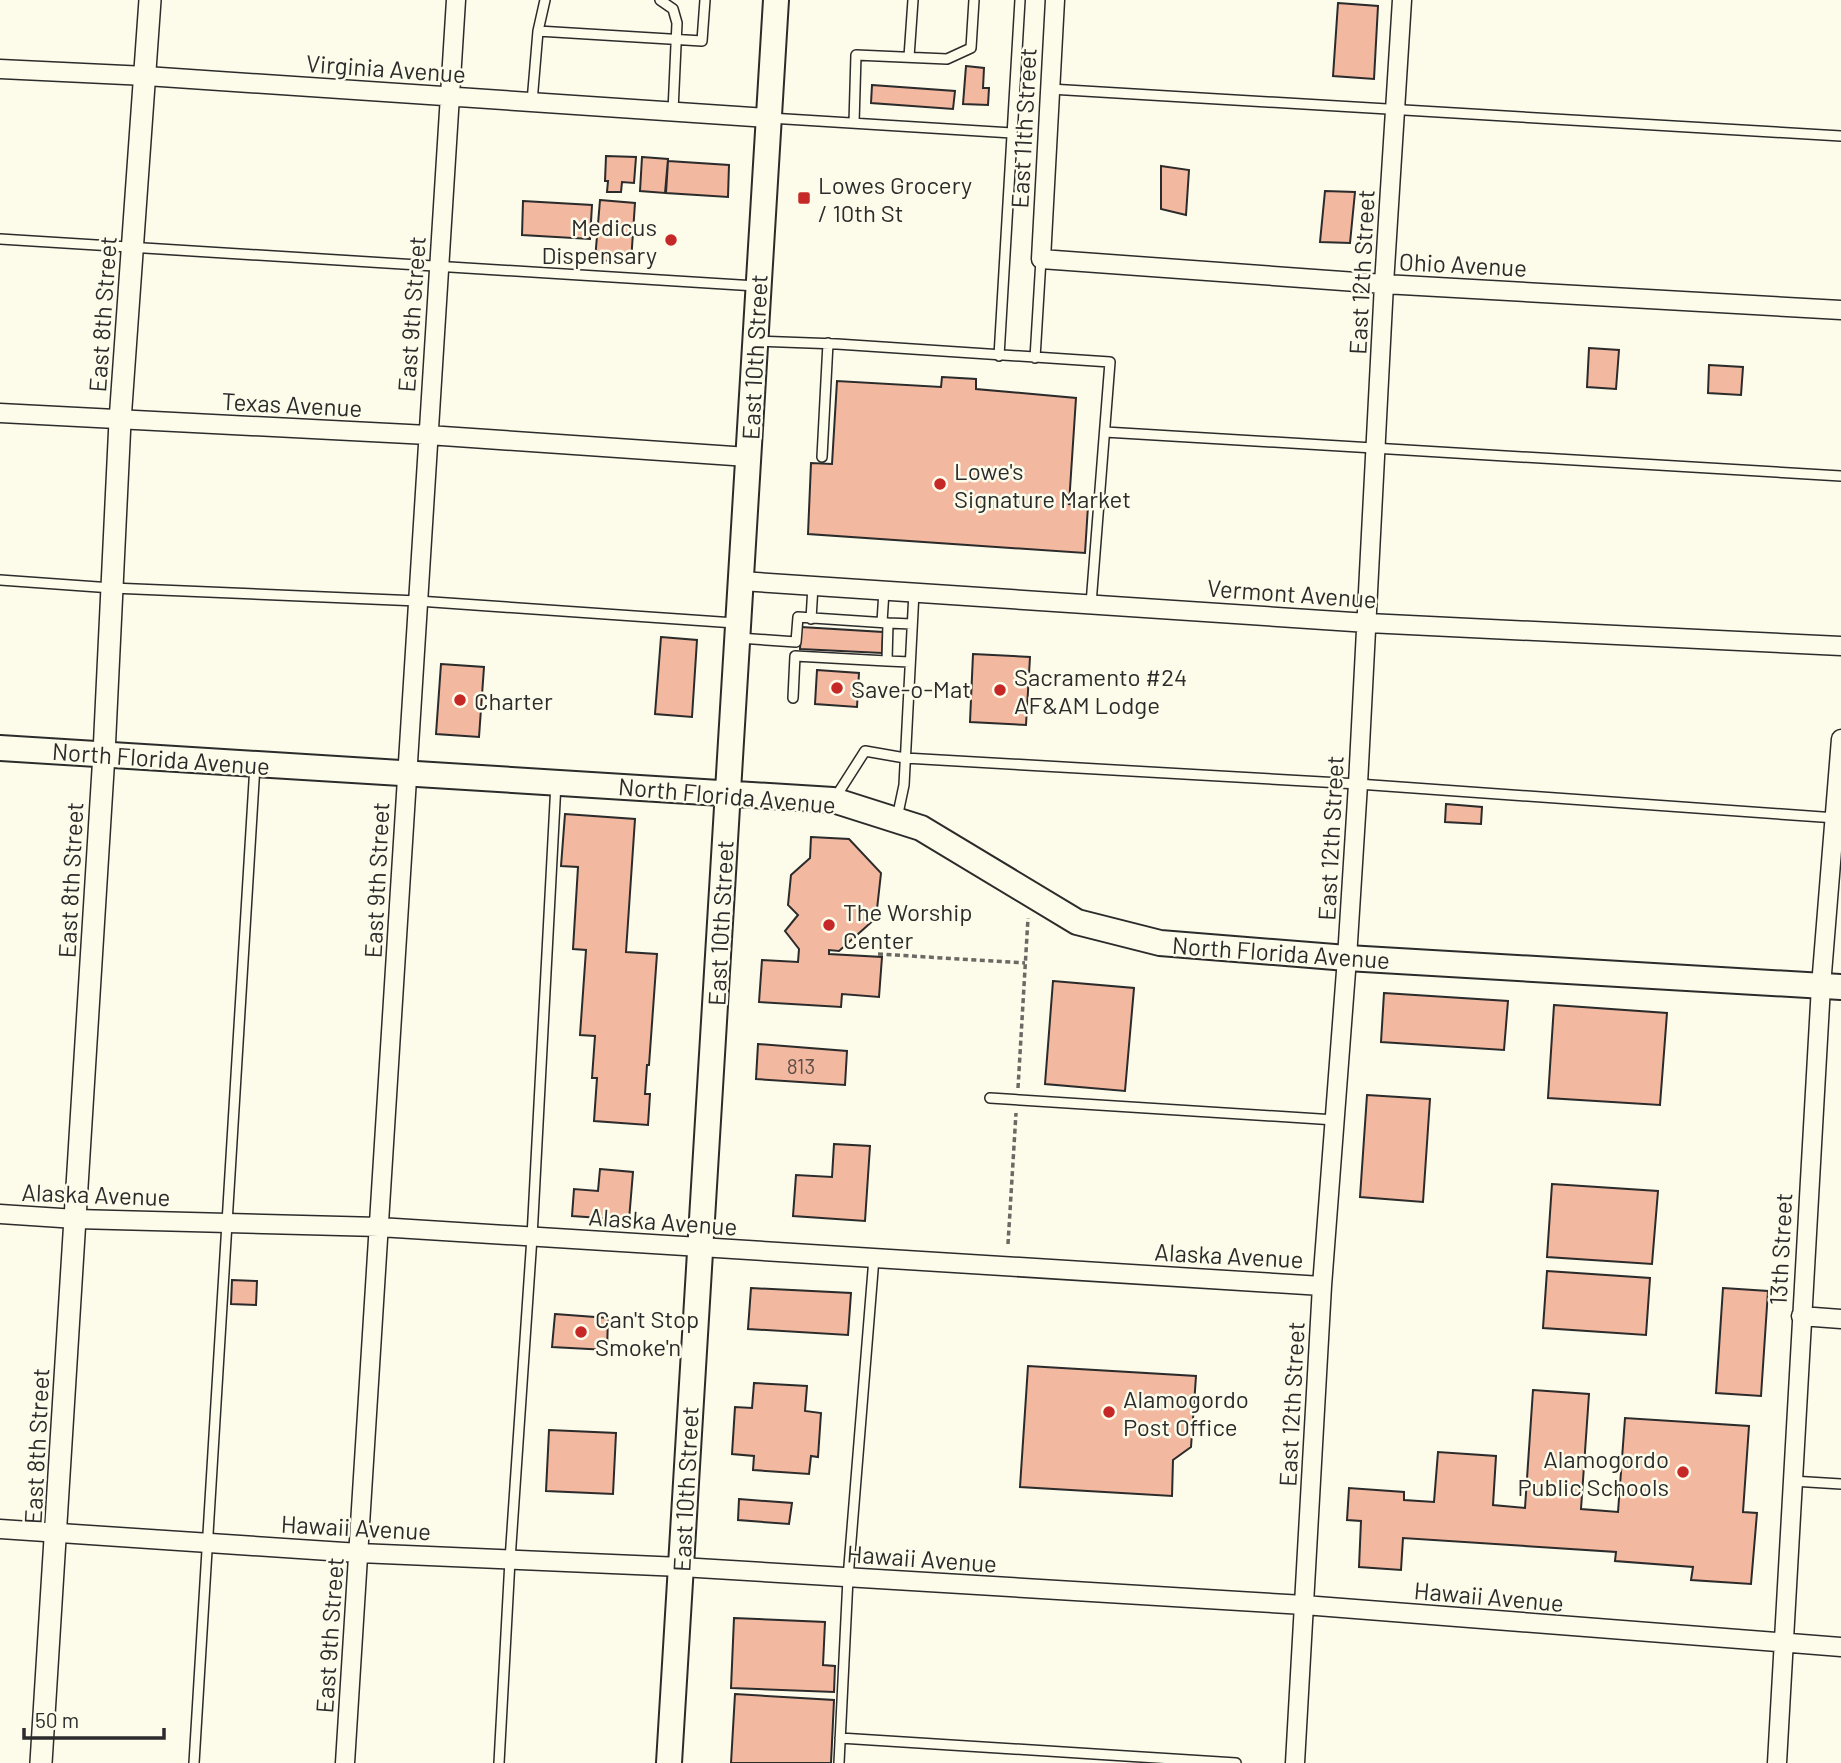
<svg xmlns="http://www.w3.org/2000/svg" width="1841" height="1763" viewBox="0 0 1841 1763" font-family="Barlow,sans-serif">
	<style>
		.building { fill: #f2b8a0; stroke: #2b2b2b; stroke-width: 2 }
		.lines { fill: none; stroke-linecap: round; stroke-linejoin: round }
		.service-casing { stroke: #2b2b2b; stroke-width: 12 }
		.minor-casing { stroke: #2b2b2b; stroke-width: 21 }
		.tertiary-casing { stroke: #2b2b2b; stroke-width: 24 }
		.secondary-casing { stroke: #2b2b2b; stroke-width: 28 }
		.path { stroke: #6a6964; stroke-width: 3.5; stroke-dasharray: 5 3.5; stroke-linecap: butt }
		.service { stroke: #fdfbea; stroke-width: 9 }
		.minor { stroke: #fdfbea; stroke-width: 18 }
		.tertiary { stroke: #fdfbea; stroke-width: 21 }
		.secondary { stroke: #fdfbea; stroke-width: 24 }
		.poi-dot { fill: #c62828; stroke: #fdfbea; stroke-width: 2.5 }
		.labels { text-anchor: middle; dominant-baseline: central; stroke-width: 5; stroke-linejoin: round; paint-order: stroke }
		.number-label { font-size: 21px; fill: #5d4e48 }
		.street-label { font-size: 24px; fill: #2b2b2b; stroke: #fdfbea }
		.poi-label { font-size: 24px; fill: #2b2b2b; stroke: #fdfbea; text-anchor: start }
	</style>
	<rect width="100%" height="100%" fill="#fdfbea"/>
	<path class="building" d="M1338,3l40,3 -4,73 -41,-3z
		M966,66l18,2 -1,20h6l-1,17 -25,-1z
		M872,85l83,6 -2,18 -82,-6z
		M606,156l30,1 -2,26 -12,-1 -1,10h-14l1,-11h-3z
		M642,157l26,2 -3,34 -25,-2z
		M668,161l61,4 -1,32 -62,-4z
		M1161,166l28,4 -3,45 -25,-6z
		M1325,191l30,1 -5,51 -30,-1z
		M600,200l35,3 -4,59 -36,-2z
		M523,201l69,4 -2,34 -68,-4z
		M1589,348l30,2 -3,39 -29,-2z
		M1709,365l34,2 -2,28 -33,-2z
		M942,377l34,2v10l100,9 -7,106 19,2 -3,47 -277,-19 3,-71 21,1 5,-83 104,6z
		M801,627l82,5 -1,21 -82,-4z
		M661,637l36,3 -5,77 -37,-3z
		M973,654l57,3 -4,68 -56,-3z
		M441,664l43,3 -5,70 -43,-3z
		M817,670l42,3 -2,34 -42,-3z
		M1446,804l36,3 -1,17 -36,-2z
		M565,814l70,5 -9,133 31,2 -8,111h-2l-2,29h5l-2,31 -54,-4 3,-43h-5l3,-42 -15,-1 6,-85 -13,-1 5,-82 -17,-1z
		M811,837l38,2 32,34 -5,45 -37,33 -10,-1v4l53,3 -3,40 -37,-3 -1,13 -82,-5 3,-42 36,2 1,-13 -14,-18 13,-16 -10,-10 3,-30 19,-17z
		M1053,981l81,7 -9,103 -80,-7z
		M1384,993l124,8 -4,49 -123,-8z
		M1554,1005l113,8 -7,92 -112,-7z
		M758,1044l89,7 -2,34 -89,-6z
		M1367,1095l63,4 -7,103 -63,-5z
		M834,1144l36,2 -5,75 -72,-5 3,-41 36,2z
		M600,1169l33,3 -4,48 -57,-4 2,-27 24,2z
		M1552,1184l106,7 -6,73 -105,-7z
		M1547,1271l103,7 -4,57 -103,-7z
		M232,1280l25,1 -1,24 -25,-1z
		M751,1288l100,5 -3,42 -100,-6z
		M1723,1288l45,3 -7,105 -45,-3z
		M555,1314l53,4 -1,32 -55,-3z
		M1028,1366l168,10 -5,71 -18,13 -1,36 -152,-9z
		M754,1383l53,3 -2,25 16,2 -3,44 -7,-1 -2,18 -56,-4 1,-14 -22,-2 3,-47 17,1z
		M1533,1390l56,4 -8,115 37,3 7,-94 124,8 -6,86 14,1 -6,71 -60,-4 2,-13 -78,-6 1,-9 -213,-14 -2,32 -42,-3 2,-46 -14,-1 2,-32 55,4v8l30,2 4,-50 58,4 -3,49 32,3z
		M549,1430l67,3 -3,61 -67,-3z
		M739,1499l53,4 -3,21 -51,-4z
		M734,1618l91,4 -2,43 12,1 -1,26 -103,-4z
		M735,1694l99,6 -3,63h-100z"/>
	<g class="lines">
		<g class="service-casing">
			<path id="service" d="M660,0l13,9 4,14 -4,88
				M538,31l164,10 3,-41
				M909,57l4,-57
				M1050,89l791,47
				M532,102l6,-71 7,-31
				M770,118l242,15
				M854,123l2,-68 91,4 24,-11 3,-48
				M0,239l756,47
				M757,341l80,3 273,18 -19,242
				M999,356l21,-356
				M1035,358l6,-99
				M1105,432l736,44
				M822,457l6,-114
				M0,580l112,8 306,13 317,22
				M811,619l2,-33
				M882,622l2,-31
				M888,623l24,1
				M739,638l57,4 2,-25 90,6 -1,38 -92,-5 -2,42
				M887,661l23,1
				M835,798l30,-47 40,7 453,26 478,34
				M897,818l7,-33 10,-193
				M990,1098l345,22
				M1792,1481l49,3
				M840,1738l396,25
				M194,1763l61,-998
				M499,1763l11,-203 22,-323 24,-454
				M839,1763l9,-185 26,-320"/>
		</g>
		<g class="minor-casing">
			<path id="minor" d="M1055,0l-14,259 343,25 457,26
				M0,69l146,7 623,42
				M0,413l428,22 320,22
				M741,581l627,42 473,23
				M0,1214l76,5 303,8 943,59
				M1801,1316l40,3
				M0,1529l359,24 322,14 623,38 537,42
				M345,1763l111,-1763
				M1295,1763l27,-477 25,-328 11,-174 26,-500 18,-284
				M1777,1763l44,-777 20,-247"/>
		</g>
		<g class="tertiary-casing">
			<path id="tertiary" d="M41,1763l63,-1009 16,-333 30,-421"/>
		</g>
		<g class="secondary-casing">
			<path id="secondary" d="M0,748l833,52 88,28 156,94 83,21 187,15 494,29
				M669,1763l107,-1763"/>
		</g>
		<path class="path" d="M878,954l147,9
			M1018,1088l10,-170
			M1008,1244l8,-131"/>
		<use href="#service" class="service"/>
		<use href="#minor" class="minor"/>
		<use href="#tertiary" class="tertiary"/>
		<use href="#secondary" class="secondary"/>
	</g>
	<g class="poi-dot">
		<rect x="797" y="191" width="14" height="14" rx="3.5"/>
		<circle cx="671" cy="240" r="7"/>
		<circle cx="940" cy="484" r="7"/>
		<circle cx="837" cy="688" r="7"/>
		<circle cx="1000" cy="690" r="7"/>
		<circle cx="460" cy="700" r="7"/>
		<circle cx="829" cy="925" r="7"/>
		<circle cx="581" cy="1332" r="7"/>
		<circle cx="1109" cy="1412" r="7"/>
		<circle cx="1683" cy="1472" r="7"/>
	</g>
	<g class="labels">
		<g class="number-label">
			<text x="801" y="1065">813</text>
		</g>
		<g class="street-label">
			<text transform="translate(386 68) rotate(4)">Virginia Avenue</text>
			<text transform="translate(1023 128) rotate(-87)">East 11th Street</text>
			<text transform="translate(1463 264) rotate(3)">Ohio Avenue</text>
			<text transform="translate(1361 272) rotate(-87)">East 12th Street</text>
			<text transform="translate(102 314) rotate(-86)">East 8th Street</text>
			<text transform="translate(411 314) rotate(-86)">East 9th Street</text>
			<text transform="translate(754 357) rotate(-87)">East 10th Street</text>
			<text transform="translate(292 404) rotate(3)">Texas Avenue</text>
			<text transform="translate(1292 593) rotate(4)">Vermont Avenue</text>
			<text transform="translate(161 758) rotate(4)">North Florida Avenue</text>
			<text transform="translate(727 795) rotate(5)">North Florida Avenue</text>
			<text transform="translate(1330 838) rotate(-87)">East 12th Street</text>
			<text transform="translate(70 880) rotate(-87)">East 8th Street</text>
			<text transform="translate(376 880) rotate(-87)">East 9th Street</text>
			<text transform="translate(720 923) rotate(-87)">East 10th Street</text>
			<text transform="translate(1281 952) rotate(4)">North Florida Avenue</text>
			<text transform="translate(96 1194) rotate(2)">Alaska Avenue</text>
			<text transform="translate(663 1221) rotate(4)">Alaska Avenue</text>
			<text transform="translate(1780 1249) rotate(-87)">13th Street</text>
			<text transform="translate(1229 1255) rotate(3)">Alaska Avenue</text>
			<text transform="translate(1291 1404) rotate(-87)">East 12th Street</text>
			<text transform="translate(36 1446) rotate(-87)">East 8th Street</text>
			<text transform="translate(685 1489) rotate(-87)">East 10th Street</text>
			<text transform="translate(356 1527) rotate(3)">Hawaii Avenue</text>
			<text transform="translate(922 1558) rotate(4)">Hawaii Avenue</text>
			<text transform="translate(1489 1596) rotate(5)">Hawaii Avenue</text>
			<text transform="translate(329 1635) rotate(-86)">East 9th Street</text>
		</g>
		<g class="poi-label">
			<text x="818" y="184">Lowes Grocery<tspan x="818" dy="28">/ 10th St</tspan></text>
			<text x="657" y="226" text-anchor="end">Medicus<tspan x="657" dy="28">Dispensary</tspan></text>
			<text x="954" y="470">Lowe's<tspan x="954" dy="28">Signature Market</tspan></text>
			<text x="1014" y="676">Sacramento #24<tspan x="1014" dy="28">AF&amp;AM Lodge</tspan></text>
			<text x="851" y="688">Save-o-Mat</text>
			<text x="474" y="700">Charter</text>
			<text x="843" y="911">The Worship<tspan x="843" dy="28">Center</tspan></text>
			<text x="595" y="1318">Can't Stop<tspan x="595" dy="28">Smoke'n</tspan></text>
			<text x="1123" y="1398">Alamogordo<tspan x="1123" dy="28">Post Office</tspan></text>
			<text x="1669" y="1458" text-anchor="end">Alamogordo<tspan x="1669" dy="28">Public Schools</tspan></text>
		</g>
	</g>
	<path d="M24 1728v10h140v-10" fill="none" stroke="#2b2b2b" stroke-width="3.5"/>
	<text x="35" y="1728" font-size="21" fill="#2b2b2b" stroke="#fdfbea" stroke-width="5" paint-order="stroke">50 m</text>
</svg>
